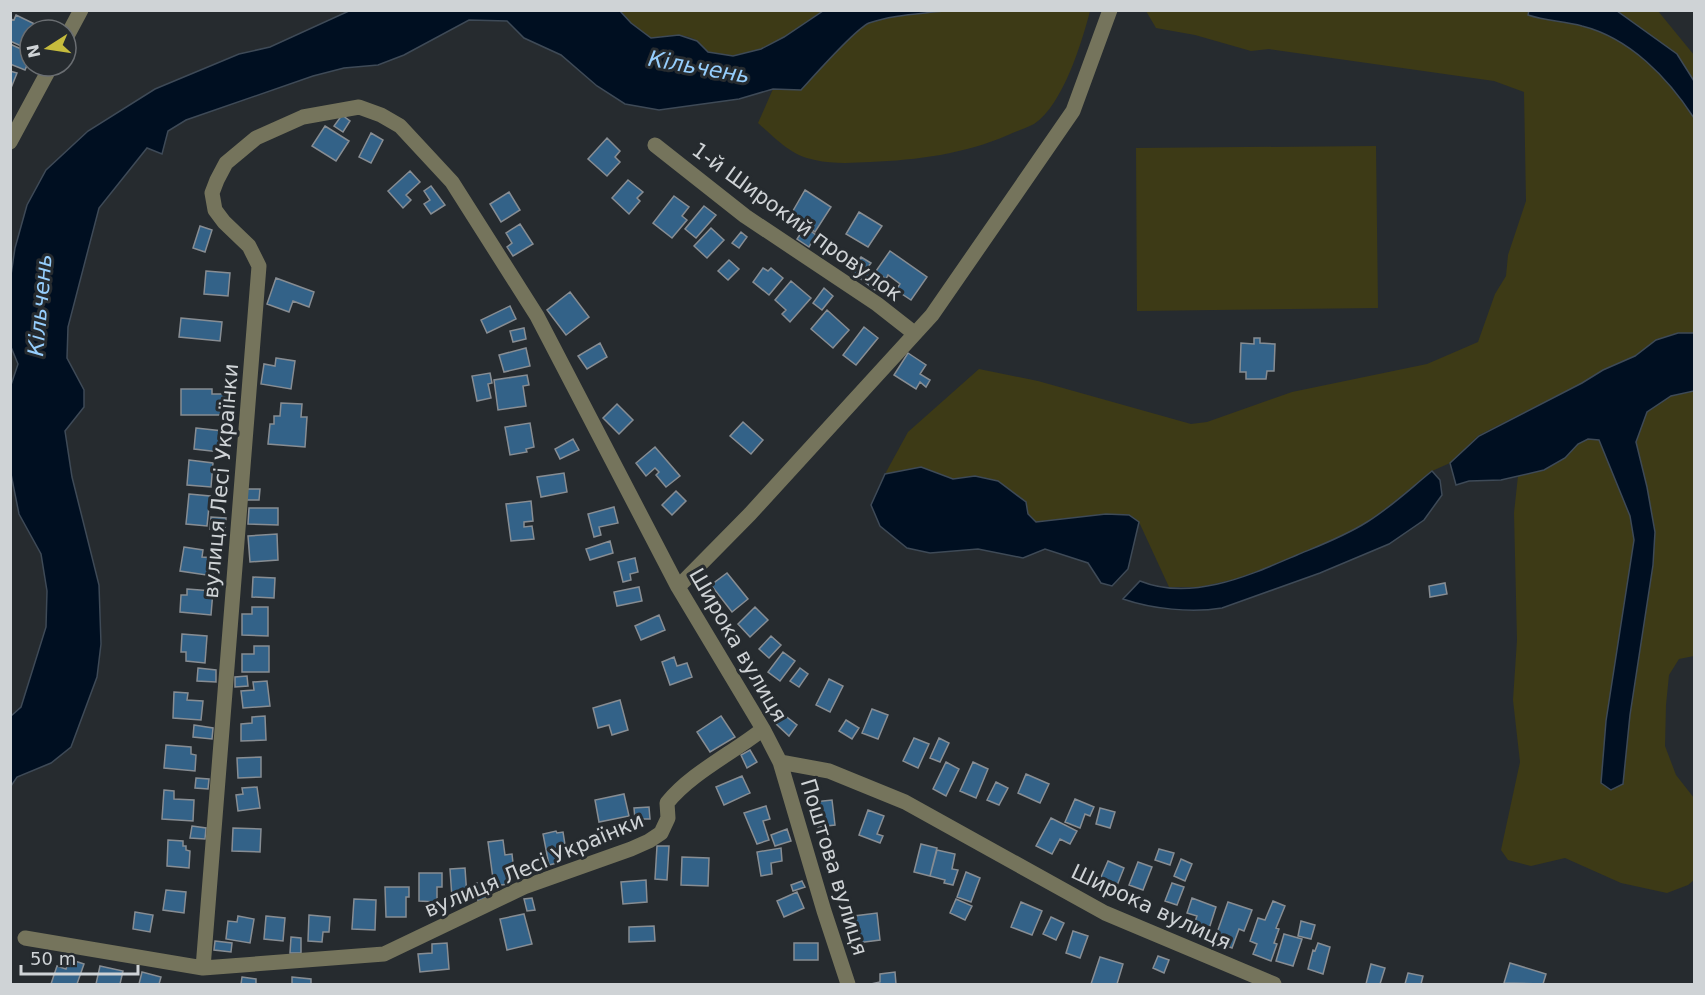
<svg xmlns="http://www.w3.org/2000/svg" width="1705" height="995" viewBox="0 0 1705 995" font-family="'DejaVu Sans',sans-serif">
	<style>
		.green { fill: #3d3a16 }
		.water { fill: #000f21; stroke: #3e4a57; stroke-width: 1.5 }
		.building { fill: #336288; stroke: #878d93; stroke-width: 1.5 }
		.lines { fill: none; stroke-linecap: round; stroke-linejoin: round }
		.minor { stroke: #75745c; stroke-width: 15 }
		.labels { text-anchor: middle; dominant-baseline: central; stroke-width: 6; stroke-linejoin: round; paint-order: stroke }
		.street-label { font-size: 21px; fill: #cfd3d6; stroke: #262b2f }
		.water-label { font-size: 22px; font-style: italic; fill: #96cefd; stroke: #262b2f }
	</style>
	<rect width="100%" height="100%" fill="#262b2f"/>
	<path class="green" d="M943,10l147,1c-8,31 -27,94 -56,113 -8,4 -17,7 -26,11 -44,19 -90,25 -138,27 -18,1 -38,2 -55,-2 -24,-4 -40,-22 -57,-37l15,-34 28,1c12,-14 54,-61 68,-67 23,-8 50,-9 74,-13z
		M1471,10l18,2 1,-2 39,1 -1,4c18,6 37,6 55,11 47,12 85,52 111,92v215h-16l-22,7 -21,16 -32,14 -21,13 -103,52 -29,28 -18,8 -62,50 -23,13 -98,42 -49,11h-31l-30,-65 -10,-7 -23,-1 -70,8 -8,-8 -53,-38 -22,3 -32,-12 -36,7 23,-42 71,-63 59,12 153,43 16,-2 85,-30 135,-28 51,-22 17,-48 11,-18 2,-21 18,-54 -2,-109 -30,-11 -225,-32 -18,2 -56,-16 -39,-7 -10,-17z
		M620,11h203c-32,21 -72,55 -113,41 -6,-2 -9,-9 -14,-12 -14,-8 -30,-4 -45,-2l-20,-15z
		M1617,11h41l36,44v26l-17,-27z
		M1376,146l2,162 -241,3 -1,-163z
		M1694,391v265l-15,3 -10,16 -3,30 -1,41 11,29 18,23v82l-6,5 -21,8 -46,-10 -56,-25 -34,8 -23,-6 -7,-10 19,-88 -7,-62 4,-60 -3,-127 4,-37 26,-6 21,-12 13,-14 10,-5 11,1 31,76 4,24 -28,181 -5,61 10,8 12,-6 7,-69 23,-150 2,-33 -8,-45 -12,-45 12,-30 24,-16z"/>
	<path class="water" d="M351,10l269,1 11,12 20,15 28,-3 18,6 11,11 25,4 28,-7 23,-12 39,-26h120c-24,3 -52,4 -74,12 -14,6 -56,54 -68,67l-28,-1 -34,10 -80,11 -34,-6 -28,-18 -36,-31 -37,-17 -17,-17 -38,-1 -65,35 -26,10 -34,3 -31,8 -127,44 -18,11 -6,23 -15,-6 -48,60 -31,119 -1,31 17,32v17l-19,24 7,46 27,108 2,59 -4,33 -26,70 -20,16 -34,14 -6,9v-70l10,-9 25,-80 1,-36 -6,-37 -22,-40 -8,-40v-89l7,-21 -7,-17v-72l4,-27 12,-43 19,-35 42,-39 67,-42 84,-35 31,-7z
		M1529,10l88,1 60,43 17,27v37c-26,-40 -64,-80 -112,-92 -18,-5 -36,-5 -54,-11z
		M1678,333h16v58l-23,5 -24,16 -11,30 11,45 8,45 -2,33 -23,150 -7,69 -12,6 -10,-7 5,-62 28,-181 -4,-24 -31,-76 -11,-1 -10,5 -13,14 -21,12 -43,10 -32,1 -13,4 -6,-22 29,-27 103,-53 21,-13 32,-14 21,-16z
		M921,467l32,12 22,-3 23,5 28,21 2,12 8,8 70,-8 23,1 10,7 -11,47 -16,17 -11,-3 -13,-20 -43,-14 -22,9 -45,-9 -48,4 -23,-5 -27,-22 -9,-21 14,-31z
		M1432,471l8,9 2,15 -18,25 -35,24 -69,29 -98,35c-31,5 -70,1 -99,-9l17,-18c52,21 110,-6 157,-26 24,-10 48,-19 70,-33 23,-14 44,-34 65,-51z"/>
	<path class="building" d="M16,15l25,12 -2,3h-9v20l-20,-9v-22l4,1z
		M10,44l20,9v5l-5,12 -15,-6z
		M10,71l7,2 -6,15h-1z
		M342,115l8,6 -7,11 -9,-6z
		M325,126l24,15 -13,20 -24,-15z
		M371,133l12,7 -12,23 -12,-6z
		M607,138l13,13 -5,6 5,5 -13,14 -19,-17z
		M410,171l10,11 -14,13 5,5 -8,8 -15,-17z
		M628,180l15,12 -6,6 3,3 -11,13 -17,-16z
		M431,186l14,19 -14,9 -7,-10 6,-4 -6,-9z
		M805,190l26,17 -16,25 -25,-16z
		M509,192l11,18 -19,12 -11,-18z
		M674,196l15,11 -7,9 5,4 -15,18 -19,-15z
		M704,206l12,9 -20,23 -11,-9z
		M859,212l23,14 -14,21 -22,-13z
		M520,224l13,20 -20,12 -6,-9 5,-4 -6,-10z
		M200,226l12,4 -7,22 -12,-4z
		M805,227l11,8 -7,12 -12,-8z
		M711,228l13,12 -17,18 -13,-12z
		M741,232l6,5 -8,11 -7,-5z
		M890,251l37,26 -16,23 -15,-10 4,-6 -12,-9 -2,4 -10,-8z
		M861,257l10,6 -11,15 -9,-7z
		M729,260l10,9 -11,11 -10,-9z
		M763,268l5,3 3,-3 12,10 -14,17 -16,-13z
		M866,270l15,11 -6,9 -15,-12z
		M206,271l24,2 -2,23 -24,-2z
		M276,278l38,14 -5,15 -16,-6 -4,11 -22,-8z
		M791,281l20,17 -21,24 -8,-8 4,-4 -11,-10z
		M824,288l9,8 -11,14 -9,-7z
		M570,292l19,25 -23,18 -19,-25z
		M510,306l6,13 -29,14 -6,-13z
		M827,310l22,20 -16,18 -22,-19z
		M181,318l41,4 -2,19 -41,-4z
		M864,327l14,11 -22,27 -13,-10z
		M524,328l2,11 -13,3 -3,-11z
		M1254,338h6v5l15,1 -1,27h-7l-1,8h-20v-7h-6l1,-29 13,1z
		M600,343l7,14 -20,12 -9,-13z
		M526,348l4,18 -26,6 -5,-17z
		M908,353l18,12 -6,9 10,6 -4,7 -6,-5 -4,7 -22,-14z
		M276,358l19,3 -4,28 -30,-5 3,-20 11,2z
		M490,373l2,10 -4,1 3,14 -14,3 -5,-25z
		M527,375l2,10 -6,1 3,20 -28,4 -4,-30z
		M181,389h31v5h18v21h-49z
		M281,403l21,1 -1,13h6l-2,30 -37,-3 2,-20h4v-8h6z
		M617,404l16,16 -14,14 -16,-16z
		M743,422l20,18 -12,14 -21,-18z
		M530,423l4,24 -8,2 1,3 -17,3 -5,-28z
		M196,428l27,3 -3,21 -26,-3z
		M573,439l6,11 -19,9 -5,-10z
		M655,447l25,29 -14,11 -10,-12 3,-3 -4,-4 -9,8 -10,-13z
		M189,460l24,3 -2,24 -24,-2z
		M564,473l3,19 -26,5 -4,-20z
		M246,489h14l-1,11h-14z
		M676,491l10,10 -14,14 -10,-10z
		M189,494l21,2 -3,30 -21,-2z
		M531,501l2,20 -9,1v5l8,-1 2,13 -23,2 -5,-37z
		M614,507l4,16 -19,4 2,8 -7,2 -6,-23z
		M249,508h29v17l-30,-1z
		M211,517l15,1 -1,13 -15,-2z
		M277,534l1,26 -28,2 -2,-26z
		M610,541l3,12 -23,7 -4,-11z
		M184,547l19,3 -1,7 13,1 -2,18 -33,-5z
		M635,558l3,14 -8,2 1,6 -8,2 -5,-20z
		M727,573l21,26 -16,13 -21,-27z
		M253,577l22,1 -1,20 -22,-1z
		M1445,583l2,11 -17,3 -1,-11z
		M639,587l3,14 -25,5 -3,-14z
		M187,589l26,2 -2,24 -31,-3 1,-17h6z
		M252,607h16v29l-26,-1v-21h10z
		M755,607l13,13 -18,17 -12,-13z
		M659,615l6,15 -24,10 -6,-14z
		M182,634l25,2 -2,27 -19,-2v-9h-5z
		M771,636l10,9 -12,13 -10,-9z
		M254,646h15v26h-27v-18h12z
		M783,652l12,9 -15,20 -12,-9z
		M674,657l3,9 10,-3 5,14 -22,8 -8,-23z
		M198,668l18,2v12l-19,-1z
		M800,668l8,6 -9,13 -9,-6z
		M247,676l1,10 -13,1v-10z
		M829,679l14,7 -13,26 -14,-7z
		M267,681l3,25 -27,2 -2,-17 13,-1 -1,-8z
		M174,692l14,1 -1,7 16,1 -2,19 -28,-2z
		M620,700l8,30 -16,5 -3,-10 -11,3 -5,-20z
		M872,709l16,6 -10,24 -16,-6z
		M779,711l18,14 -8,11 -16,-15z
		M265,716l1,24 -25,1v-17l11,-1v-6z
		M721,716l14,21 -25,15 -13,-20z
		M846,720l13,8 -7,11 -13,-8z
		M194,725l19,3 -1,11 -19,-2z
		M914,738l15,6 -11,24 -15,-7z
		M939,738l10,5 -9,19 -10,-4z
		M166,745l25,2v7l5,1 -1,16 -31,-3z
		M750,750l7,12 -10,6 -6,-13z
		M261,757v20l-23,1 -1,-20z
		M946,762l13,7 -13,27 -13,-7z
		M973,762l15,7 -12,29 -16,-7z
		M1026,774l23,10 -9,19 -22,-10z
		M742,776l8,17 -26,12 -8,-18z
		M196,778l13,1 -1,10 -13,-1z
		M996,782l12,6 -9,17 -12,-5z
		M257,787l3,21 -22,3 -2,-16 7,-1 -1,-6z
		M164,790l10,1v8l20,1 -1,21 -31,-2z
		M624,794l5,22 -30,6 -4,-22z
		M1075,799l19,8 -4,9 -5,-2 -5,14 -15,-6z
		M832,800l3,25 -17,2 -4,-25z
		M766,806l4,13 -7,2 6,19 -12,4 -13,-31z
		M649,807l1,12h-15l-1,-11z
		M1100,808l15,4 -5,16 -14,-4z
		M868,810l16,6 -7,18 6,2 -3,7 -21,-8z
		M1051,818l26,13 -7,13 -10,-5 -8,15 -16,-8z
		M192,826l14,2 -1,11 -15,-1z
		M233,828l28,1 -1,23 -28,-1z
		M787,829l4,12 -16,5 -4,-11z
		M556,831l1,2 6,-1 3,19 -7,2 2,9 -12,3 -6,-31z
		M168,840l15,1v5h3v4l4,1 -1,17 -22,-2z
		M503,840l2,15 7,-1 2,18h-8l2,12 -14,2 -6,-44z
		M921,844l16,4 -7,28 -16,-4z
		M657,846h12l-2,34 -12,-1z
		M781,848l1,13 -11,2 1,11 -11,2 -4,-24z
		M1159,849l15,4 -4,12 -15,-5z
		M937,850l18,4 -3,15 6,1 -5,15 -9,-2 1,-3 -15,-4z
		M682,857l27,1 -1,28 -27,-1z
		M1181,859l11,5 -7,17 -11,-5z
		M1108,861l16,7 -10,25 -17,-7z
		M1138,862l14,5 -9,23 -14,-5z
		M465,868l2,29 -15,1 -2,-29z
		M966,872l14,6 -9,24 -14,-5z
		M419,873h23v14h-5v15l-18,-1z
		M646,880l1,22 -24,2 -2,-22z
		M802,881l3,6 -12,4 -2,-6z
		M485,882l4,15 -11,4 -2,-18z
		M1172,883l12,4 -7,18 -12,-4z
		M385,887h24v10h-3v20h-20z
		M166,890l20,2 -2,21 -21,-3z
		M797,892l7,16 -20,9 -7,-16z
		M532,898l3,12 -8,1 -3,-12z
		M1192,898l24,9 -8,25 -15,-5 4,-11 -10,-3z
		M354,899l22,1 -1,30 -23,-1z
		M956,899l16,7 -7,14 -15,-7z
		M1273,901l12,5 -9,22 3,1 -5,14 3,1 -6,17 -18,-7 4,-10 -7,-3 8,-23 7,2z
		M1021,902l21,9 -10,24 -21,-8z
		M1228,902l24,8 -8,21 -5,-2 -7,19 -18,-7z
		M135,912l18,3 -3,17 -17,-3z
		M877,913l3,27 -23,3 -3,-27z
		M524,914l8,30 -25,6 -7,-31z
		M309,915l21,2 -1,15h-6l-1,10 -14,-1z
		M238,916l16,3 -4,24 -24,-4 2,-18 9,1z
		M266,916l19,2 -2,23 -19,-2z
		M1051,917l13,6 -8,17 -13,-6z
		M1301,921l14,4 -4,14 -13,-3z
		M654,926l1,15 -26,1v-15z
		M1073,931l15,5 -8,22 -14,-5z
		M1284,934l18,5 -9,27 -17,-5z
		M291,937l10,1v15h-11z
		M215,941l17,2 -1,9 -17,-2z
		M447,943l2,26 -29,3 -2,-18 14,-1v-9z
		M794,943h24v17h-24z
		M1318,943l12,4 -7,27 -15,-5 5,-19 2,1z
		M1158,956l11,4 -5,13 -11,-5z
		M1100,957l23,7 -6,20h-26z
		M69,959l15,5 -7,20h-26l6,-18 9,3z
		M1510,963l36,11 -3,10 -39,-1z
		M1371,964l14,4 -5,16h-14z
		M100,966l23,5 -3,13h-24z
		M142,972l19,5 -2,7h-20z
		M895,972l1,12h-25l9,-2v-8z
		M1408,973l15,3 -2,8h-16z
		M242,977l14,2v5h-15z
		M292,977l19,2v5h-19z"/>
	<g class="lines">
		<path class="minor" d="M66,38l15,-28
			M10,142l41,-76
			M655,145l90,71 132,88 37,29
			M678,587l72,-73 182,-199 141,-204 37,-101
			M780,762l49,9 76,31 200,111 169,71
			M25,938l178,30 181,-14 140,-67 107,-38 18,-8 12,-8 7,-15 -1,-15c24,-30 66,-50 96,-74
			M203,968l56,-702 -10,-20 -25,-24 -9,-12 -3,-17 5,-13 9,-17 30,-25 47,-21 56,-10 22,8 19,11 52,56 85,134 141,271 85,142 17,33 44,149 24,73"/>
	</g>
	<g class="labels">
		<g class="street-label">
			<text transform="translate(797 222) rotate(36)">1-й Широкий провулок</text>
			<text transform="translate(221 481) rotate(-85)">вулиця Лесі Українки</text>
			<text transform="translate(738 645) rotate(60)">Широка вулиця</text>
			<text transform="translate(534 865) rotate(-23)">вулиця Лесі Українки</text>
			<text transform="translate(834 867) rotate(73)">Поштова вулиця</text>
			<text transform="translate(1151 907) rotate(25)">Широка вулиця</text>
		</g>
		<g class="water-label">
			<text transform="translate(699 67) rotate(10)">Кільчень</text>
			<text transform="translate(40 305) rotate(-85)">Кільчень</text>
		</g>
	</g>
	<rect width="1705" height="995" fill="none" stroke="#cfd3d6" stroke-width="24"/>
	<g transform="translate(48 48) rotate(258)"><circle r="28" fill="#262b2f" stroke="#6a6e72" stroke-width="1.5"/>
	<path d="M0-4.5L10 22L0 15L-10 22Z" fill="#c6bc3d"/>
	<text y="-9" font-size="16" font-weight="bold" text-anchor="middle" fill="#cfd3d6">N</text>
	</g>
	<path d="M21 965v9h117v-9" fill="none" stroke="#cfd3d6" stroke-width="3"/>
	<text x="30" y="965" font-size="18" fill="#cfd3d6" stroke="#262b2f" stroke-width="4.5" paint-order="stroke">50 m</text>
</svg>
